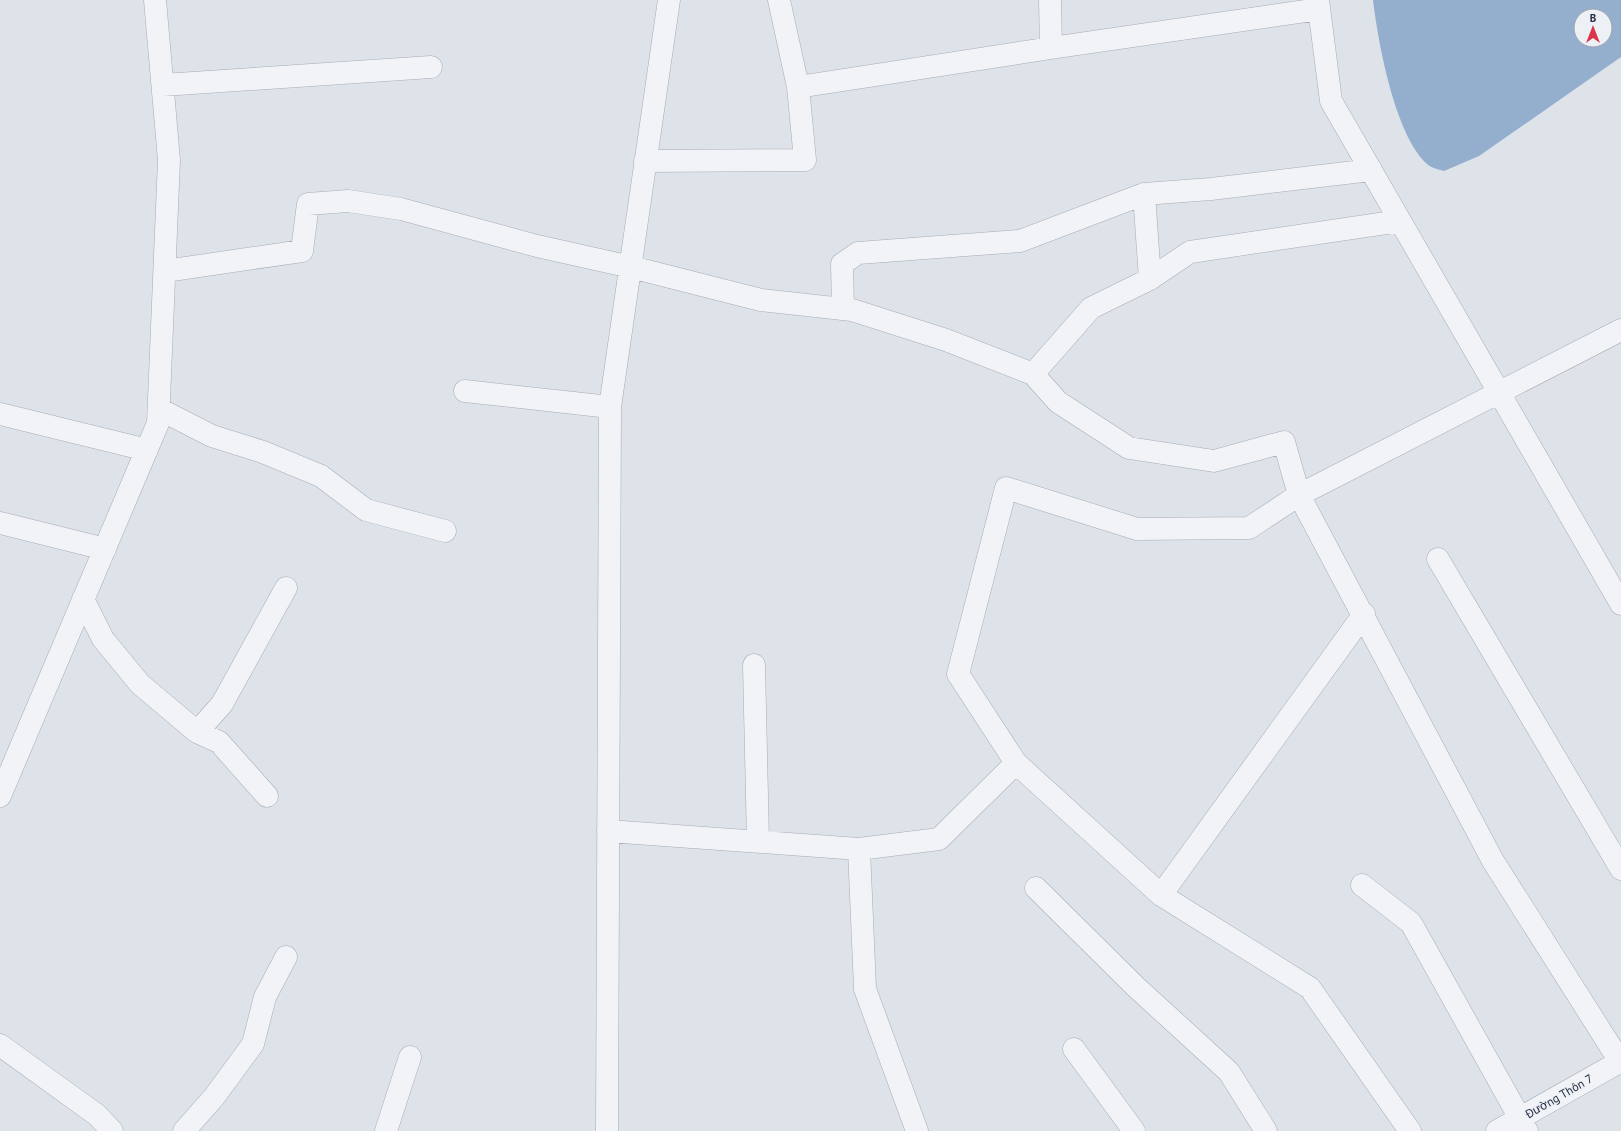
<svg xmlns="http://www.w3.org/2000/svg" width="1621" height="1131" viewBox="0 0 1621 1131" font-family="'PT Sans',sans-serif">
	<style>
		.water { fill: #94aecd; fill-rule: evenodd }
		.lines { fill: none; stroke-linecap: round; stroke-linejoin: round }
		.minor-casing { stroke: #a6acb7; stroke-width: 23 }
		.minor { stroke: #f1f3f7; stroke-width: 22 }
		.labels { text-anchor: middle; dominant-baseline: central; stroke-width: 3; stroke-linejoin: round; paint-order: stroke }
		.street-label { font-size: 12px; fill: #252e41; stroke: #edf1f6 }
	</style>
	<rect width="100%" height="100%" fill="#dee2e9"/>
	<path class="water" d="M1373,0h248v57l-142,99 -35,15c-6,-2 -13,-3 -17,-7 -32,-29 -49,-122 -54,-164zM1581,16h24v24h-24z"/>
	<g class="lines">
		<g class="minor-casing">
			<path id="minor" d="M779,0l19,87
				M1050,0l1,48
				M1318,0l13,101 290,503
				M163,85l268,-18
				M645,161l160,-1 -7,-73 253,-39 268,-39
				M1144,194l6,85
				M165,271l137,-20 6,-47 40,-3 53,8 136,37 94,21 130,33 91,10 94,30 87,34 25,28 71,46 85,13 70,-19 15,53 194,366 128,202
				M843,309l-1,-45 16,-11 162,-12 124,-47 67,-5 160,-19
				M1033,374l58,-66 59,-29 40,-27 210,-31
				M465,391l145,16
				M159,409l53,27 51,16 58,24 45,34 79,21
				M0,414l147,36
				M0,523l105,26
				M1438,559l183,310
				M83,599l20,40 37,45 57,48 22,10 48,54
				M1364,614l-203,281 149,93 100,143
				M754,665l4,176
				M197,732l25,-28 64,-116
				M0,796l158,-373 11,-263 -14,-160
				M608,831l251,18 6,140 52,142
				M859,849l80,-10 77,-76
				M1362,885l49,38 116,208
				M1036,888l100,99 93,85 37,59
				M1161,895l-145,-132 -58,-89 48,-186 131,41 112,-1 50,-33 322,-165
				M0,1045l97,70 15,16
				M1074,1049l60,82
				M184,1131l30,-34 39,-53 12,-47 21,-40
				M386,1131l24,-74
				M607,1131l3,-724 59,-407
				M1497,1131l124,-70"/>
		</g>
		<use href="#minor" class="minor"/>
	</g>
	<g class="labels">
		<g class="street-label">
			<text transform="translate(1559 1096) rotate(-30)">Đường Thôn 7</text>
		</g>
	</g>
	<g transform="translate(1593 28)"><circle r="19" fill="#edf1f6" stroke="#9da3ae"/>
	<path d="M0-3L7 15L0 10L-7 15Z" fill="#dc3548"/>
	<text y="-6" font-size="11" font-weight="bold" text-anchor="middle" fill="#252e41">B</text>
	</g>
</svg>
